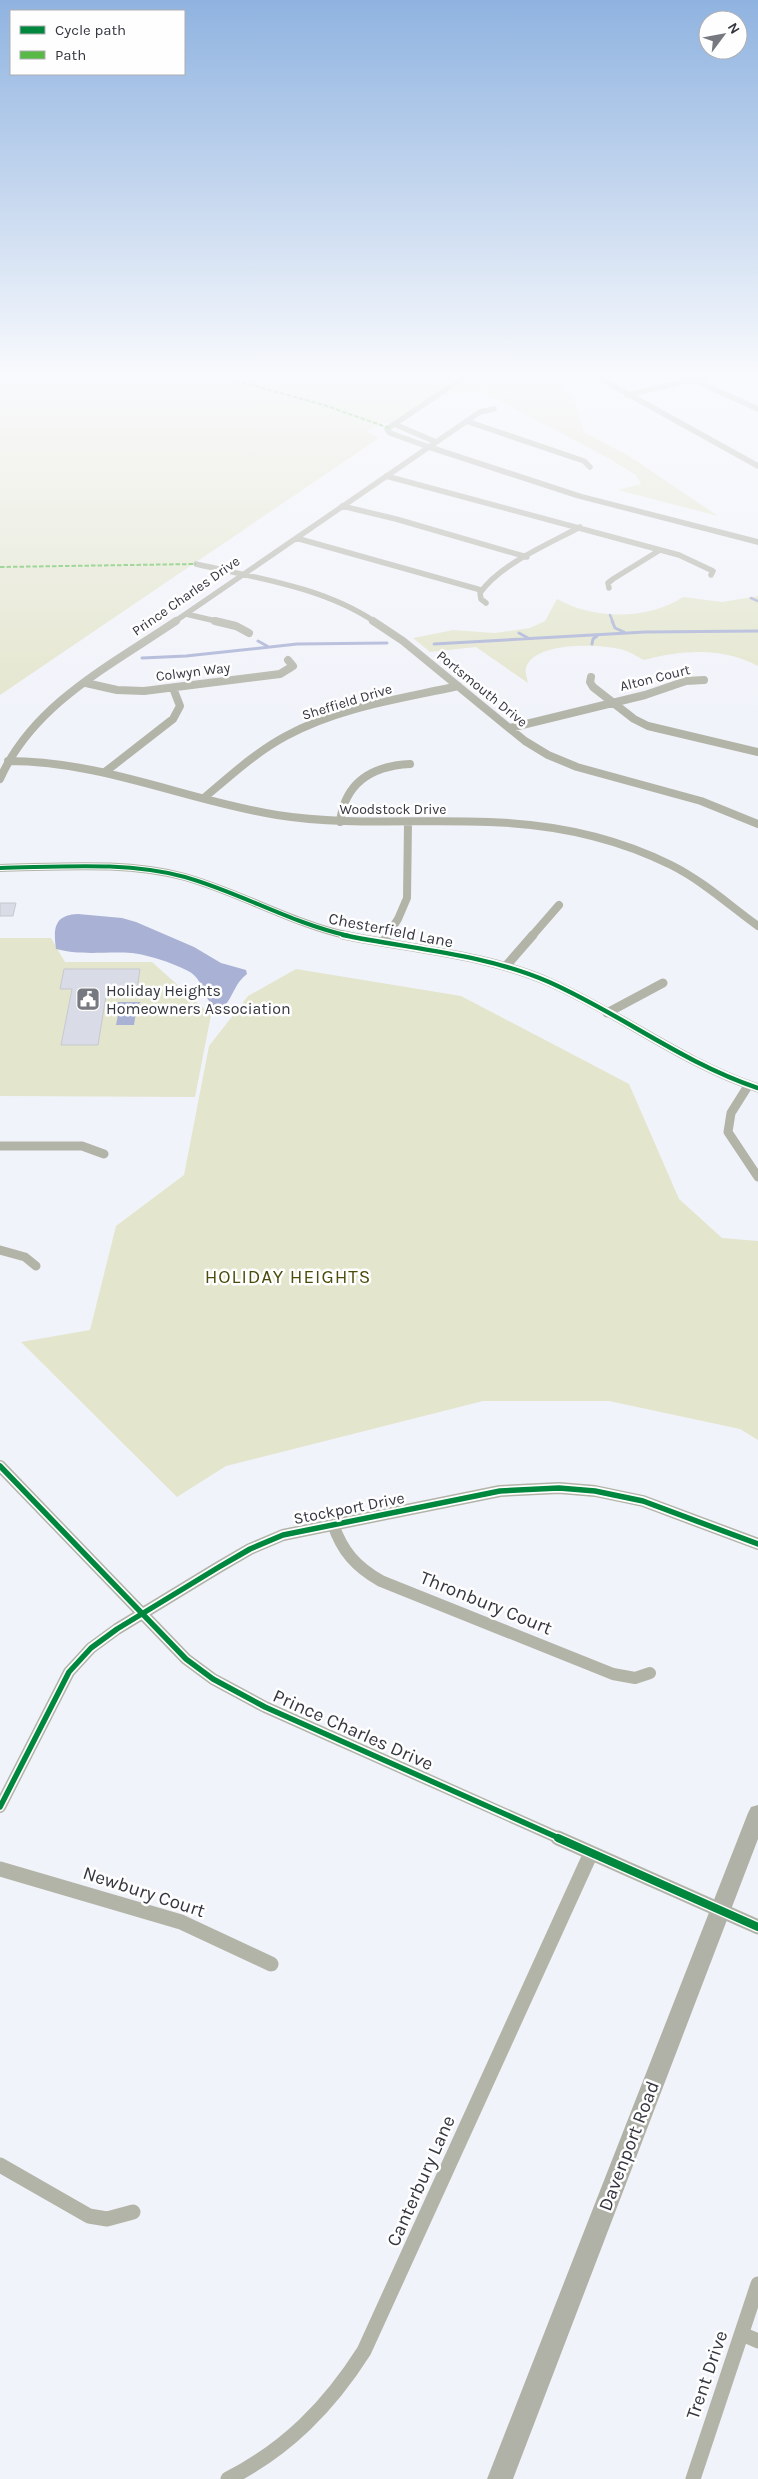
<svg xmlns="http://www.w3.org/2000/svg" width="758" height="2479" viewBox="0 0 758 2479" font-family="Karla,sans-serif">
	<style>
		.green { fill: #e3e5cc }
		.water { fill: #a9b1d4 }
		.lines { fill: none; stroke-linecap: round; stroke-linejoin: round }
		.stream-far1 { stroke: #a9b1d4; stroke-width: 2.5 }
		.stream { stroke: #a9b1d4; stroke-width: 3 }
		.building { fill: #d9dbe6; stroke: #c7c9d0 }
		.street-far4 { stroke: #b3b4a8; stroke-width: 5.5 }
		.street-far3 { stroke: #b3b4a8; stroke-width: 8 }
		.street-far2 { stroke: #b3b4a8; stroke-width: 9 }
		.street-far1 { stroke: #b3b4a8; stroke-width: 12 }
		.street { stroke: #b3b4a8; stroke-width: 15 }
		.secondary { fill: #b1b2a7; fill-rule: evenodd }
		.quiet { stroke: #58b947; stroke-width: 2; stroke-dasharray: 4.5 2; stroke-linecap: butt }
		.cycleway-far3-casing { stroke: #fefefe; stroke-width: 6 }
		.cycleway-far2-casing { stroke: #fefefe; stroke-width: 8 }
		.cycleway-far1-casing { stroke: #fefefe; stroke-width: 9 }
		.cycleway-casing { stroke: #fefefe; stroke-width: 11 }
		.cycleway-far3 { stroke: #00873e; stroke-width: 4 }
		.cycleway-far2 { stroke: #00873e; stroke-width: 4.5 }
		.cycleway-far1 { stroke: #00873e; stroke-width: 5.5 }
		.cycleway { stroke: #00873e; stroke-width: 8 }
		.labels { text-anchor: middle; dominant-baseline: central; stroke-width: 5; stroke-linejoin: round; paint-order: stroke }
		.far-street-label { font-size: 14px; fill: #353740; stroke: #fefefe }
		.street-label { font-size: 16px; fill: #353740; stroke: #fefefe }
		.poi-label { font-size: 16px; fill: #353740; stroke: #fefefe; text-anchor: start }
		.quarter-label { font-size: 19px; letter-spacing: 1px; fill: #4b4b0c; stroke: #fefefe }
		.near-street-label { font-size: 19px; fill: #353740; stroke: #fefefe }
	</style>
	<rect width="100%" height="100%" fill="#f1f3fa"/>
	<path class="green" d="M0,374h548l26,25 10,33 45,24 89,60 -100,-26 23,-6 -5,-9 -28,-17 -126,-67 -40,4 -41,28h-19l-15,8 12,7 -379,257z
		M758,596v70c-36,-19 -76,-16 -114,-6 -8,-4 -15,-9 -24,-11 -22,-5 -86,-8 -94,19 -1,4 1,10 2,15l-52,-36 -46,5 -17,-14 40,-8 42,3 35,-5 15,-7 12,-22c37,21 91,21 126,-2l39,5z
		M0,938h51l14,24h87l59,53 -16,82 -195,-1z
		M296,969l165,27 168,88 50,115 43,39 36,3v199l-18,-11 -131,-28h-126l-257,65 -49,31 -156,-155 69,-12 26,-104 68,-51 25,-129 39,-50z"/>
	<path class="water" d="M78,914l44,4 14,4 58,25 27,16 25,7 1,4c-14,10 -15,29 -27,35 -18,-6 -14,-27 -30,-37 -14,-8 -41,-17 -58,-19 -28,-2 -47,3 -76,-4 -3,-22 -1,-34 22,-35z
		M118,1002h23l-4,3 -3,20h-18l4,-20 -3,-1z"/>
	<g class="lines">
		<path class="stream-far1" d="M751,598l7,3
			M610,615l3,7"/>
		<path class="stream" d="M612,621l3,7 9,4
			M519,633l9,5
			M258,641l9,5
			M434,644l211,-12 113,-1
			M592,644l1,-5 4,-3
			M142,658l44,-2 111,-12 90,-1"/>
	</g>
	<path class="building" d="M0,903h16l-3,13h-13z
		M64,969h76l-3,21h-30l-9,55h-37l11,-56h-12z"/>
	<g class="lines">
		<path class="street-far4" d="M592,374l166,92
			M680,374l78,35
			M627,395l89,-21
			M466,421l118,40 6,6
			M394,424l42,18
			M429,447l-39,-14 -3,-4 82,-55
			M386,476l293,79 34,16 -2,4
			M342,506l54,13 131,38
			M296,538l185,52
			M196,564c60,14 127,23 179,58
			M609,588l-1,-5 5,-4 47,-29
			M486,603l-5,-4 -1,-6c20,-29 69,-49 100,-66
			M186,614l34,8
			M174,622l306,-210 14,-3"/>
		<path class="street-far3" d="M215,621l21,5 13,7
			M373,621l30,20 122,100 23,14 29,12 124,34 57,23
			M591,677l-1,5 3,5 41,32 14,7 110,26
			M86,683l31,7 27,1 136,-17 13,-8 -5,-6
			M510,728l135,-33 41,-14 18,-1
			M8,761c95,0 177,39 269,54 70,11 141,4 212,7 62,2 126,15 182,43 32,16 58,40 87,61
			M105,772l68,-53 7,-13 -7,-18
			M0,779c33,-75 111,-114 176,-158
			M204,798c26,-22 52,-46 82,-62 53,-29 114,-37 172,-50
			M340,822c5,-40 32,-56 70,-58
			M0,868c61,-1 125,-7 185,9 56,16 106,46 164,59
			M387,936l11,-17 9,-21 1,-75
			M532,936l27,-31"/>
		<path class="street-far2" d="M343,935c68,14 142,19 206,47 72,32 134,81 209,106
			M383,942l5,-7
			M506,966l27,-31
			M607,1013l56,-30
			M748,1086l-17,27 -3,19 30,45
			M0,1146h82l22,8
			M0,1250l25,7 11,9"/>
		<path class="street-far1" d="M0,1466l186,193 27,20 52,28 296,132
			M333,1524c9,27 23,43 48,57l232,93 22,4 15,-5
			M0,1807l69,-135 22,-24 26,-19 102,-62 31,-18 33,-14 217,-44 59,-3 36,3 48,10 115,43"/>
		<path class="street" d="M558,1838l200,89
			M0,1869l181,53 90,42
			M0,2165l89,51 18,3 26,-7
			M742,2334l16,7
			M228,2479c59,-30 101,-73 136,-128l227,-498
			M693,2479l65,-195"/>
		<path class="secondary" d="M426,445h6l150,49 176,45v6l-182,-47 -150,-49z
			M758,1805v34l-245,640h-26l261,-666 3,-6z"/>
		<path class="quiet" d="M211,374l113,31 65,23
			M0,567l196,-3"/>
		<g class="cycleway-far3-casing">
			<path id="cycleway-far3" d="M0,868c61,-1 125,-7 185,9 56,16 106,46 164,59"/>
		</g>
		<g class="cycleway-far2-casing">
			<path id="cycleway-far2" d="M343,935c68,14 142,19 206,47 72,32 134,81 209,106"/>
		</g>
		<g class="cycleway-far1-casing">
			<path id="cycleway-far1" d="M0,1466l186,193 27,20 52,28 296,132
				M0,1807l69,-135 22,-24 26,-19 102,-62 31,-18 33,-14 217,-44 59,-3 36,3 48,10 115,43"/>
		</g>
		<g class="cycleway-casing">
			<path id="cycleway" d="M558,1838l200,89"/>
		</g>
		<use href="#cycleway-far3" class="cycleway-far3"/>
		<use href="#cycleway-far2" class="cycleway-far2"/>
		<use href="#cycleway-far1" class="cycleway-far1"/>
		<use href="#cycleway" class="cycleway"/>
	</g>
	<linearGradient id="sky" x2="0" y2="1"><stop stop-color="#8fb3e0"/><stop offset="0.52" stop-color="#f9fafd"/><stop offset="1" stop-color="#f9fafd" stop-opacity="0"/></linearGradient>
	<rect width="758" height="721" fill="url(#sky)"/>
	<defs>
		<g id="civic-square" transform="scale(1.25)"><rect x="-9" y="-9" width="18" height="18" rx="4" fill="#777981" stroke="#fefefe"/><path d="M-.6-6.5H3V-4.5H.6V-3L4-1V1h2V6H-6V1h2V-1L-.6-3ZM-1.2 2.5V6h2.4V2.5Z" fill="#fff"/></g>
	</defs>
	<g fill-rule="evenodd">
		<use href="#civic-square" x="88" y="999"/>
	</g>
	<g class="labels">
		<g class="far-street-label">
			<text transform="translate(186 596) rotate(-35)">Prince Charles Drive</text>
			<text transform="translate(193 672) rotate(-7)">Colwyn Way</text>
			<text transform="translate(655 678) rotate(-14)">Alton Court</text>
			<text transform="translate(482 689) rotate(39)">Portsmouth Drive</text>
			<text transform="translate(347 702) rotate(-17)">Sheffield Drive</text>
			<text x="393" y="809">Woodstock Drive</text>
		</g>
		<g class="street-label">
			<text transform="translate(391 930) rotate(11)">Chesterfield Lane</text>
			<text transform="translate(349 1508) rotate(-11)">Stockport Drive</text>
		</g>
		<g class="poi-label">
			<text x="106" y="990">Holiday Heights<tspan x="106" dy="18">Homeowners Association</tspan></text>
		</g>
		<g class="quarter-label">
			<text x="288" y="1277">HOLIDAY HEIGHTS</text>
		</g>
		<g class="near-street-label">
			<text transform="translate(486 1603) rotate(22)">Thronbury Court</text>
			<text transform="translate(353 1730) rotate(24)">Prince Charles Drive</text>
			<text transform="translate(144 1892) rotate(18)">Newbury Court</text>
			<text transform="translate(629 2146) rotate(-69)">Davenport Road</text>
			<text transform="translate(421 2181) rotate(-66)">Canterbury Lane</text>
			<text transform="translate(707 2375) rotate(-71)">Trent Drive</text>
		</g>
	</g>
	<rect x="10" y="10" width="175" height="65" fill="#fefefe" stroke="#aeaeb2"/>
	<rect x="20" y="26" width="25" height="8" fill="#00873e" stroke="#aeaeb2"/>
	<text x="55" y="35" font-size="15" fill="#353740">Cycle path</text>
	<rect x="20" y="51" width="25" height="8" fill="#58b947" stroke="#aeaeb2"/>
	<text x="55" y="60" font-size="15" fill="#353740">Path</text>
	<g transform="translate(723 35) rotate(58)"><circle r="24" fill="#fefefe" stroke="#aeaeb2"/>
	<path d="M0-4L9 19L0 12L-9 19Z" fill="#777981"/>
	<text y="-8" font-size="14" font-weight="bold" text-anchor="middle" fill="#353740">N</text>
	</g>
</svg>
